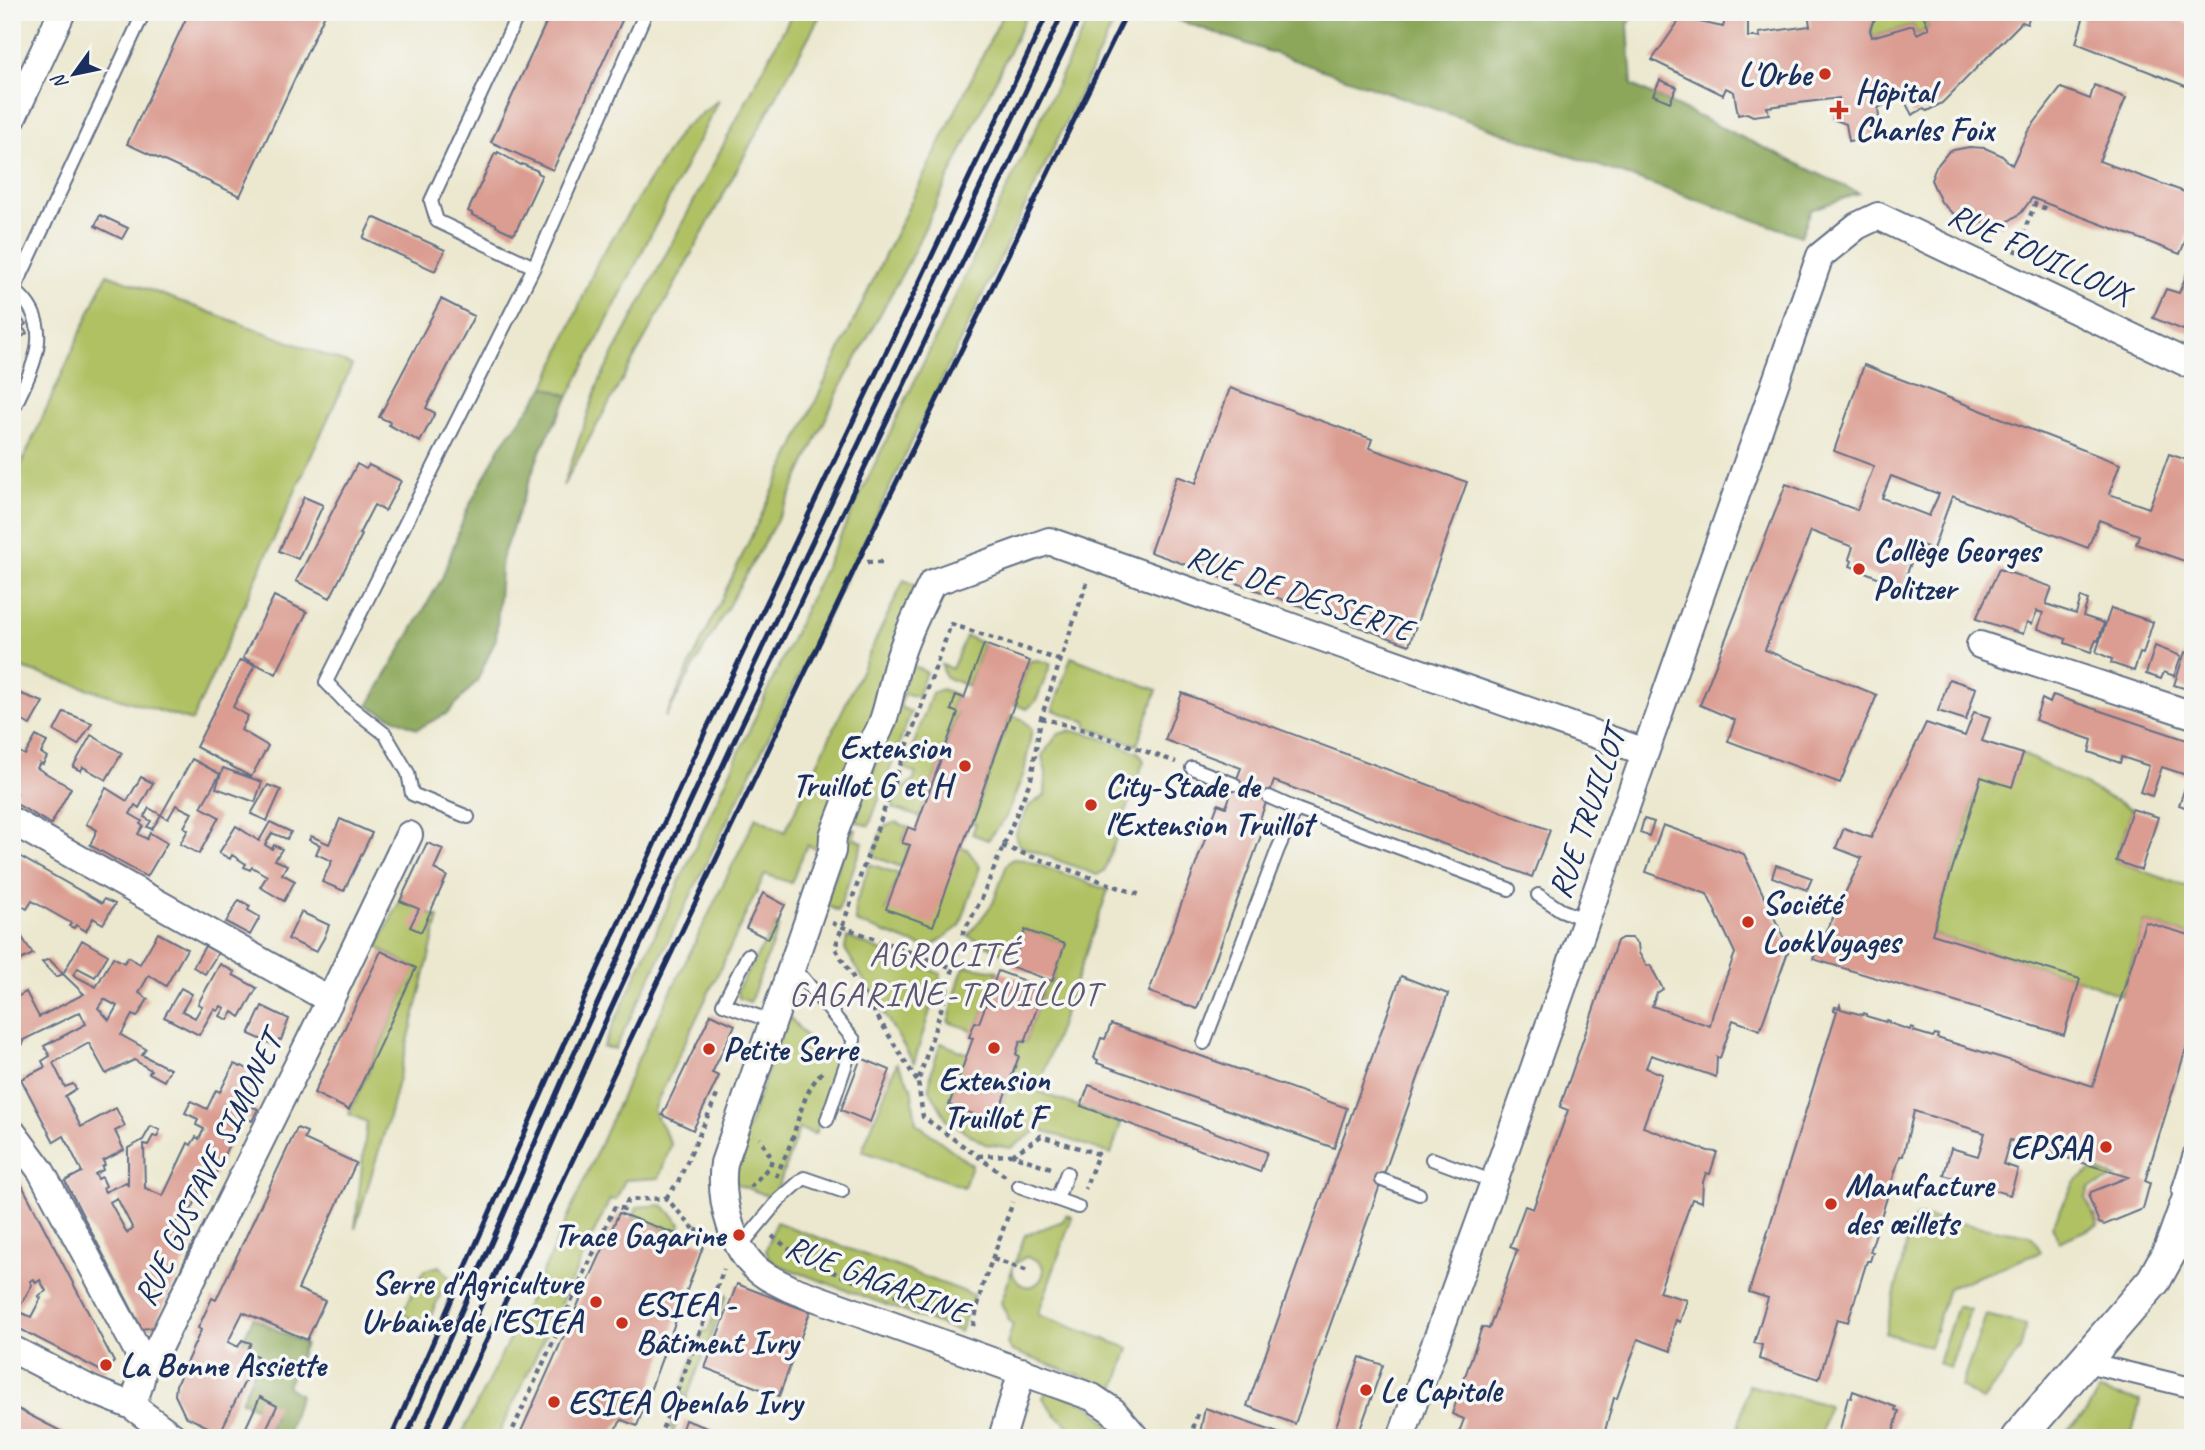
<svg xmlns="http://www.w3.org/2000/svg" width="2205" height="1450" viewBox="0 0 2205 1450" font-family="Caveat,sans-serif">
	<style>
		.green { fill: #b0c164; stroke: #667861; stroke-width: 2 }
		.forest { fill: #8ca75a; stroke: #546b5c; stroke-width: 2 }
		.building { fill: #db9c91; fill-rule: evenodd }
		.lines { fill: none; stroke-linecap: round; stroke-linejoin: round }
		.service-casing { stroke: #647086; stroke-width: 16 }
		.pedestrian-casing { stroke: #647086; stroke-width: 23 }
		.minor-casing { stroke: #647086; stroke-width: 30 }
		.tertiary-casing { stroke: #647086; stroke-width: 37 }
		.path { stroke: #647086; stroke-width: 4.5; stroke-dasharray: 5 5; stroke-linecap: butt }
		.service { stroke: #fff; stroke-width: 12 }
		.pedestrian { stroke: #fff; stroke-width: 19 }
		.minor { stroke: #fff; stroke-width: 26 }
		.tertiary { stroke: #fff; stroke-width: 33 }
		.rail { stroke: #1b2f5e; stroke-width: 5 }
		.poi-dot { fill: #c8321e; stroke: #f6f6f2; stroke-width: 2.5 }
		.labels { text-anchor: middle; dominant-baseline: central; stroke-width: 7; stroke-linejoin: round; paint-order: stroke }
		.poi-label { font-size: 33px; font-weight: bold; fill: #1b2f5e; stroke: #f6f6f2; text-anchor: start }
		.street-label { font-size: 33px; fill: #1b2f5e; stroke: #f6f6f2 }
		.neighbourhood-label { font-size: 35px; letter-spacing: 2px; fill: #5e5570; stroke: #f6f6f2 }
	</style>
	<rect width="100%" height="100%" fill="#f6f6f2"/>
	<filter id="ink" filterUnits="userSpaceOnUse"><feTurbulence type="fractalNoise" baseFrequency=".0143" numOctaves="2"/><feDisplacementMap in="SourceGraphic" scale="14" xChannelSelector="R" yChannelSelector="G"/><feConvolveMatrix kernelMatrix="1 2 1 2 8 2 1 2 1" color-interpolation-filters="sRGB"/></filter>
	<filter id="wash" filterUnits="userSpaceOnUse"><feTurbulence type="fractalNoise" baseFrequency=".00686" numOctaves="4" result="noise"/><feDisplacementMap in="SourceGraphic" scale="28" xChannelSelector="R" yChannelSelector="G"/><feGaussianBlur stdDeviation="1.57" result="paint"/><feColorMatrix in="noise" values="0 0 0 0 0 0 0 0 0 0 0 0 0 0 0 0 0 1.4 0 .05"/><feComposite in="paint" operator="in"/></filter>
	<g filter="url(#wash)">
		<rect width="100%" height="100%" fill="#ece8cf"/>
		<path class="green" d="M793,12h29l-155,287 -104,187 36,-104z
			M1004,12h24l-120,251 -69,127 -52,112 -122,216 222,-467z
			M1092,12h27l-314,651 -190,386 -12,-2 207,-448z
			M1881,12h46l-4,3 6,13 -12,6 -4,-9 -41,12c-3,-11 2,-16 9,-25z
			M719,100l-150,296 -24,-9 53,-126 84,-132z
			M107,274l245,91 -160,356 -180,-56v-180z
			M904,580l13,6 -47,146 -9,3 -44,114 -10,-4 -16,38 -26,-9 -112,236 18,34 -12,34 -34,2 -9,20 -6,-1 -113,239h-37l90,-181 89,-200 117,-240 29,15z
			M966,636l18,8 -16,42 -23,-9 -3,-12 10,4z
			M1071,657l86,33 -20,55 -51,-18 1,-5 -34,-12z
			M1038,660l13,4 -15,37 -9,8 -13,-5 16,-43z
			M911,665l15,7 -9,25 -13,-4 -4,14 11,5 -42,114 -22,-8 9,-24 10,-4z
			M942,689l14,6 -5,14 7,2 -38,106 -27,-9 5,-22 8,2 2,-5 5,-1 3,-9 -11,-4 27,-76z
			M1011,715l11,4 10,10 -8,44 -19,46 -17,21 -16,-6 4,-10 -5,-2z
			M1070,731l17,2 51,19 6,9 -40,110 -7,4 -77,-29 -5,-11 14,-29 16,-11 1,-22 -4,-17 16,-22z
			M2023,754l109,55 -16,52 77,28v47l-48,-14 -24,74 -41,-17 -148,-45 49,-157z
			M896,822l12,5 -6,15 8,3 -9,22 -28,-11 10,-29z
			M843,826l13,4 -3,8 10,4 -25,69 -14,-7 22,-57 -7,-10z
			M962,847l5,2 13,18 -20,59 -32,23 -72,-27 -1,-16 15,-42 29,10 -13,35z
			M1013,859l12,1 83,30 -71,201 84,32 -10,31 -72,-25 -28,19 -26,-4 -38,-24 -18,-32 3,-19 9,-26 27,11 -19,51 46,17 24,-65 -3,-3 4,-13 5,1 19,-54 8,-7 12,-37 -39,-14 -10,29 -47,-23 25,-33 14,-39z
			M403,894l22,18 14,5 -50,200 -34,112 12,-107 -18,-8 66,-146 -38,-21z
			M776,924l3,2 -29,76 -11,-4 -2,-8z
			M847,937l94,37 -27,89 -69,-114z
			M965,966l33,5 -19,52 -7,7 -24,-8c6,-16 9,-44 17,-56z
			M787,1014l29,34 23,15 -24,71 -16,-5 -19,53 -13,22 -1,-9 -30,-11 -1,-7 8,-35z
			M897,1063l14,23 5,37 56,42 -8,22 -102,-36z
			M2094,1169l22,9 -27,10 -3,10 12,27 -39,17 -7,-16 23,-45z
			M663,1205l18,19 -4,10 -44,-16 4,-11z
			M1066,1215l6,2 -34,98 91,33 -14,41 -103,-38 -5,-7 6,-20 -3,-2 -9,-19 12,-36c-1,7 1,11 6,16 20,15 40,-23 6,-26l-11,8 11,-30 38,-14z
			M1918,1216l111,19 5,4 7,13 -93,36 -18,59 -45,-14 27,-111z
			M776,1222l198,73 -14,37 -182,-67 -10,-8 -2,-7z
			M439,1266l10,10 -23,50 -24,-12 22,-44z
			M722,1293l5,2 -56,143h-2l4,-8 -3,-2 14,-34 -4,-2 23,-61h5z
			M1957,1306l13,4 -20,58 -12,-5z
			M1986,1315l40,10 -6,25 -37,51 -22,-14z
			M1748,1385l80,20 -7,33h-85z
			M1047,1389l43,16 32,33h-39l-27,-23 -13,-17z
			M2099,1391l41,10 -9,37h-73l27,-24z"/>
		<path class="forest" d="M1155,12h473l5,4 -5,9 4,60 227,108 -48,17 -10,26z
			M545,387l24,9 -28,53 -39,108 -6,82 -19,42 -29,32 -31,16 -49,-23 74,-128 24,-66 34,-65z
			M253,1318l52,26 -18,42 13,9 -14,43h-22l10,-22 -33,-15 17,-41 -19,-13z"/>
		<g id="blocks">
			<path class="building" d="M189,12l136,2 -85,182 -113,-52z
				M551,12h75l-73,158 -62,-28z
				M1727,12l21,4v21h12l-1,-4 51,-7 -2,-14h73l-8,10 -3,8 2,7 41,-12 4,9 12,-6 -6,-13 4,-3h104l-4,12 -5,-2 -80,81 -15,8 -4,-2 -11,6 -10,-19 -24,12 3,28 -32,5 -3,-17 -13,-5 7,-18 -1,-3 -72,9 2,7 -16,2 -6,-3 -9,2 -4,-23 -8,-4 -3,7 -71,-35 29,-42 42,9z
				M2085,12h74l34,13v64l-117,-46z
				M1660,80l17,7 -7,15 -17,-7z
				M2094,85l32,13 -27,63 94,34v27l-13,32 -148,-56 -11,15 -20,13 -26,-5 -23,-8 -11,-11 -10,-22 5,-13 13,-16 20,-4 16,1 16,7 11,10 16,-34 33,-43 29,11z
				M498,152l23,13 1,-1 16,7v2l4,2 -27,58 -2,1 -17,-8v-2l-24,-9v-2l-4,-2 27,-58 2,1z
				M2193,160v27l-9,-4z
				M100,215l28,13 -6,11 -27,-13z
				M373,217l72,33 -10,21 -72,-33z
				M2193,259v75l-40,-16 13,-29 13,4z
				M441,299l33,17 -48,92 9,5 -15,29 -31,-17 1,-3 -11,-5z
				M17,314l9,10 -4,3 5,6 -10,8 -5,11v-33z
				M1864,365l256,99 -11,30 40,14 20,-54 24,8v102l-57,-20 3,-9 -40,-15 -11,28 -136,-52 -19,53 -15,-5 -16,43 -52,-21 2,-5 -3,-2 4,-12 -42,-16 -46,119 112,45 -37,88 -112,-42 7,-21 -35,-15 86,-221 71,26 17,-44 -40,-15zM1891,476l48,18 -10,22 -47,-18z
				M1230,388l142,51 -3,9 98,34 -58,163 -259,-93 27,-76 19,7z
				M357,464l9,5 3,-4 32,16 -16,30 -11,-6 -15,29 3,1 -32,63 -34,-17z
				M304,497l19,8 -25,54 -19,-8z
				M1999,569l53,18 -6,17 30,10 5,-17 7,3 -5,16 21,7 -6,18 -2,-1 -5,12 -26,-9 1,-4 -28,-10 5,-16 -6,-2 -5,13 -5,-2 -4,12 -47,-15z
				M274,596l33,16 -31,62 -33,-16z
				M2111,608l42,14 -10,32 -3,-1 -6,18 -23,-8 1,-4 -16,-7z
				M984,644l46,17 -97,265 -47,-17 24,-64 -8,-2 6,-16 7,3 43,-117 -7,-3 5,-15 8,3z
				M2155,646l26,10 -7,20 -10,-4 -3,7 -15,-5z
				M2185,652l8,3v36l-19,-6z
				M240,660l15,5 -22,42 15,9 -7,14 27,16 -17,31 -55,-30z
				M1949,679l27,9 -10,32 -28,-9z
				M16,692l27,10 -13,23 -18,-10v-16z
				M1182,693l368,137 -18,47 -258,-96 -14,38 6,3 -69,187 -48,-17 69,-188 8,3 15,-39 -76,-28z
				M2053,695l140,47v68l-14,-5 10,-29 -27,-9 -10,29 -12,-4 9,-26 -27,-9 -2,6 -31,-11 3,-12 -57,-20 7,-21 8,4z
				M64,712l28,11 -14,22 -24,-14z
				M1974,712l16,5 -8,24 41,13 -11,33 -31,-10 -49,157 148,45 -16,56 -251,-76 49,-101 -26,-10 8,-20 27,10 55,-115 39,13z
				M91,735l31,18 -16,27 -23,-13 -2,4 -8,-4z
				M36,736l11,6 -6,11 6,4 -4,7 -3,-1 -3,5 34,20 -20,36 -38,-22 4,-9 -5,-3v-35l4,-5 9,5z
				M192,759l28,15 -19,33 18,10 -20,37 -19,-10 8,-14 -4,-3 8,-14 -16,-8 -8,14 -7,-4z
				M223,768l39,14 -7,20 -39,-14z
				M141,777l12,6 -14,25 -4,-3 -5,9 12,7 -2,3 3,2 -5,8 9,5 3,-6 17,10 -20,34 -57,-32 7,-15 -11,-6 20,-36 21,13z
				M268,785l13,5 -14,31 -16,-7z
				M149,808l12,7 -9,14 -5,-2 4,-6 -7,-4z
				M2132,809l26,8 -17,53 -25,-9z
				M340,819l32,14 -28,58 -22,-9 10,-21 -16,-7 4,-9 -11,-5 2,-4 18,8z
				M1644,819l10,3 -5,14 -9,-3z
				M270,822l21,10 -4,7 -15,-6 -7,12 7,4 2,-4 8,4 -7,11 12,5 -5,9 13,7 -11,20 -24,-14 7,-11 -15,-9 -2,3 -6,-3 2,-3 -14,-9 -2,4 -11,-6 17,-27 23,15z
				M1663,825l81,29 45,95 -29,81 -27,-10 -13,38 -3,-1 -1,20 -65,-22 -5,13 16,6 -19,53 65,24 9,1 -7,22 -4,-1 -3,9 -1,20 -10,-3 -33,93 28,8 -7,22 -4,-2 -3,9 -2,22 -33,-12 -21,59h-3l-11,40h-146l7,-19 -12,-5 30,-87 7,2 28,-79 -7,-3 15,-41 8,3 35,-99 -8,-3 57,-166 5,-3h10l6,6 1,9 8,13 3,-1 13,24 -6,4 -5,13 58,20 3,-13 22,-60 -28,-59 -61,-22z
				M427,843l16,6 -9,20 13,7 -26,56 -11,-5 9,-18 -19,-8z
				M12,852l90,51 2,-4 11,5 -12,20 -10,-6 -7,13 -10,-6 -2,3 -5,-2 2,-3 -39,-22 -5,8 -10,-6 2,-4 -7,-4z
				M1776,865l36,13 -5,12 -35,-13z
				M763,893l22,12 -17,34 -22,-11z
				M239,900l11,6 -2,4 12,7 -10,18 -24,-13z
				M301,912l28,13 -5,13 -8,14 -28,-13z
				M12,922l21,32 -21,10z
				M2145,922l48,14v90l-48,155 5,2 -7,26 -39,16 -5,-2 -10,-26 2,-5 37,-15 -118,-37 -7,24 15,5 -8,26 -66,-20 7,-27 27,8 7,-23 -71,-22 -11,45h-3l-30,96h3l-3,9h-3l-19,61 -11,-3 -18,60 -60,-20 3,-14 -8,-2 14,-45 -19,-6 88,-281 -3,-1 1,-3 4,1 1,-3 1,4 22,6 1,-2 2,1v2l20,6 1,-2 2,1v2l21,7 1,-3 3,1 -1,3 20,6 2,-3 3,1 -1,3 156,48z
				M1025,930l40,14 -13,37 -40,-14z
				M158,933l29,16 -21,37 -17,-11 -10,18 9,6 -11,18 -5,-2 -11,20 25,14 -4,6 28,14 -6,12 -15,-8 2,-3 -17,-10 -28,14 -17,-31 -36,20 12,24 8,-3 3,5 -11,7 16,31 35,-19 9,18 -10,5 9,19 -21,11 2,4 -3,2 1,3 -8,4 3,5 4,-2 4,9 -3,2 2,4 21,-10 2,4v-38l15,-8 8,-14 9,4 -3,7 -4,-1 -5,9 -4,-1 1,44 18,8 25,-53 3,2 5,-8 3,2 5,-10 -8,-4 2,-6 -13,-6 6,-12 16,8 9,-19 4,2 14,-28 7,3 1,-1 19,11 -13,28 10,4 -6,12 -10,-5 -28,61 -6,-3 -16,35 -2,-1 -3,9 -7,-3 -8,17 22,10 -40,86 -12,2 -77,-148 17,-9 -18,-36 -10,6 -33,-63 24,-12 -3,-6 8,-5 -6,-10 42,-22 -6,-12 -57,28v4l-11,5v-49l14,-8 13,25 45,-23 -21,-20 -7,3 -14,-15 7,-3 14,15 19,-34 26,15 -13,22 -17,-9 -5,7 23,12 17,-30 11,6 4,-6 12,7zM104,999l13,7 -8,14 -11,-12zM117,1198l16,31 -6,4 -17,-31z
				M205,946l13,7 -13,21 -12,-7z
				M381,951l35,17 -67,142 -35,-17z
				M220,964l15,8 -2,3 24,13 -17,29 -7,-5 -5,8 -8,-4 5,-8 -4,-2 -3,5 -4,-2 -15,26 -35,-18 17,-29 11,6 -10,17 13,7 7,-12 -4,-2 2,-4z
				M998,971l46,17 -19,54 -5,-1 -4,13 3,2 -24,66 -46,-17 24,-67 -4,-1 6,-15 4,1z
				M1401,976l47,18 -153,430 -48,-18z
				M262,1006l27,13 -8,21 -2,-1 -3,7 -27,-12z
				M711,1014l24,11 -23,48 7,3 -26,54 -31,-15z
				M1111,1024l236,84 -13,40 -237,-85 1,-3 -4,-2 7,-20 4,1z
				M861,1058l29,12 -20,52 -29,-12z
				M1089,1085l178,67 -7,20 -179,-66z
				M297,1128l10,4 -3,7 52,24 -58,126 27,12 -18,39 -64,-28 -15,30 10,5 4,-7 9,3 -4,8 10,5 -37,77 -35,-17 -10,-21 1,-10 25,-55 -3,-2 14,-30 4,2z
				M12,1166l102,196 -11,10 -91,-47zM34,1279l2,4 4,-3 6,11 -8,5 3,2 -10,19 -14,-6 15,-26 -2,-4z
				M619,1213l85,31 -67,182 -15,-6 -14,18h-90z
				M737,1284l73,28 -31,84 -74,-28z
				M1360,1357l23,8 -26,73h-25z
				M1853,1391l43,16 -1,3 4,1 -7,26 -54,1 10,-41 3,1z
				M260,1397l17,9 -15,32h-21z
				M12,1406l62,32h-62z
				M1205,1408l85,29v1h-91z
				M685,1420l48,17v1h-54z"/>
		</g>
	</g>
	<g filter="url(#ink)">
		<use href="#blocks" fill-opacity="0" stroke="#647086" stroke-width="2"/>
		<g class="lines">
			<g class="service-casing">
				<path id="service" d="M519,12l-88,189 6,20 97,46
					M12,290h2l130,-278
					M12,412c19,-42 47,-86 2,-122
					M1192,768l42,16
					M1269,797l27,12
					M468,817l-56,-23 -4,-21 -23,-39 -37,-29 -22,-23 208,-415 112,-255
					M1538,895l23,15 25,10
					M748,955l-25,49 48,17
					M789,973l14,5 51,62 -27,80
					M1204,1043l74,-194 18,-40 213,80
					M1432,1159l62,23
					M1382,1180l37,14
					M1019,1186l59,21
					M2178,1191l15,-47
					M1057,1199l10,-26
					M740,1247l39,-47 25,-22 38,13"/>
			</g>
			<g class="pedestrian-casing">
				<path id="pedestrian" d="M2085,1362l108,26"/>
			</g>
			<g class="minor-casing">
				<path id="minor" d="M12,119l50,-107
					M1980,645l213,70
					M12,821l318,179
					M12,1132l29,39 95,177c11,26 5,32 -4,58
					M12,1349l80,41 40,16 43,32
					M143,1364l11,-8 176,-356 79,-165
					M1002,1438l20,-67
					M1136,1438l-23,-27 -21,-14 -301,-108c-8,-4 -17,-8 -25,-13 -34,-21 -47,-76 -42,-113l108,-312 1,-15 34,-88c22,-22 23,-66 34,-95 8,-24 20,-47 31,-70l117,-42 596,211
					M1401,1438l93,-256 326,-926 37,-30 21,-10 315,150"/>
			</g>
			<g class="tertiary-casing">
				<path id="tertiary" d="M2018,1438l136,-158 17,-31 22,-61"/>
			</g>
			<path class="path" d="M2015,253l20,-49 9,4 1,-3
				M867,562h20
				M1041,718l44,12 91,32
				M1002,846l141,50
				M832,923l121,45
				M917,1081l-82,-133 7,-21 109,-303 108,36
				M1012,1155l29,-19 57,18 -13,35
				M978,1156l34,-1 39,13
				M1005,1176l-82,-59 -5,-35 27,-85 18,-64 18,-33 50,-121 10,-61 46,-136
				M776,1177c6,-15 15,-31 19,-47 6,-21 12,-43 28,-59
				M750,1187l20,-21 2,-7 -12,-21
				M666,1198l12,-16 40,-89
				M772,1236l32,24 55,23
				M691,1237l3,-8 12,5
				M993,1259l35,12
				M894,1295l57,20
				M973,1326l9,-39 31,-85
				M509,1438l106,-232 9,3 4,-9 38,-2 28,31
				M659,1438l65,-169
				M1190,1438l9,-28"/>
			<use href="#service" class="service"/>
			<use href="#pedestrian" class="pedestrian"/>
			<use href="#minor" class="minor"/>
			<use href="#tertiary" class="tertiary"/>
			<path class="rail" d="M391,1438l166,-379 149,-329 342,-718
				M406,1438l163,-373 152,-330 342,-723
				M423,1438l186,-425 125,-272 348,-729
				M440,1438l437,-916 250,-510"/>
		</g>
	</g>
	<g class="poi-dot">
		<circle cx="1825" cy="74" r="7"/>
		<path d="M1835.5 99.5h7v7h7v7h-7v7h-7v-7h-7v-7h7z"/>
		<circle cx="1859" cy="569" r="7"/>
		<circle cx="965" cy="766" r="7"/>
		<circle cx="1091" cy="805" r="7"/>
		<circle cx="1748" cy="922" r="7"/>
		<circle cx="994" cy="1048" r="7"/>
		<circle cx="709" cy="1049" r="7"/>
		<circle cx="2106" cy="1147" r="7"/>
		<circle cx="1831" cy="1204" r="7"/>
		<circle cx="739" cy="1235" r="7"/>
		<circle cx="596" cy="1302" r="7"/>
		<circle cx="622" cy="1323" r="7"/>
		<circle cx="106" cy="1365" r="7"/>
		<circle cx="1366" cy="1390" r="7"/>
		<circle cx="554" cy="1402" r="7"/>
	</g>
	<g class="labels">
		<g class="poi-label">
			<text x="1811" y="74" text-anchor="end">L'Orbe</text>
			<text x="1855" y="91">Hôpital<tspan x="1855" dy="38">Charles Foix</tspan></text>
			<text x="1873" y="550">Collège Georges<tspan x="1873" dy="38">Politzer</tspan></text>
			<text x="951" y="747" text-anchor="end">Extension<tspan x="951" dy="38">Truillot G et H</tspan></text>
			<text x="1105" y="786">City-Stade de<tspan x="1105" dy="38">l'Extension Truillot</tspan></text>
			<text x="1762" y="903">Société<tspan x="1762" dy="38">LookVoyages</tspan></text>
			<text x="723" y="1049">Petite Serre</text>
			<text x="994" y="1079" text-anchor="middle">Extension<tspan x="994" dy="38">Truillot F</tspan></text>
			<text x="2092" y="1147" text-anchor="end">EPSAA</text>
			<text x="1845" y="1185">Manufacture<tspan x="1845" dy="38">des œillets</tspan></text>
			<text x="725" y="1235" text-anchor="end">Trace Gagarine</text>
			<text x="582" y="1283" text-anchor="end">Serre d'Agriculture<tspan x="582" dy="38">Urbaine de l'ESIEA</tspan></text>
			<text x="636" y="1304">ESIEA -<tspan x="636" dy="38">Bâtiment Ivry</tspan></text>
			<text x="120" y="1365">La Bonne Assiette</text>
			<text x="1380" y="1390">Le Capitole</text>
			<text x="568" y="1402">ESIEA Openlab Ivry</text>
		</g>
		<g class="street-label">
			<text transform="translate(2040 254) rotate(25)">RUE FOUILLOUX</text>
			<text transform="translate(1300 593) rotate(19)">RUE DE DESSERTE</text>
			<text transform="translate(1587 813) rotate(-71)">RUE TRUILLOT</text>
			<text transform="translate(208 1169) rotate(-64)">RUE GUSTAVE SIMONET</text>
			<text transform="translate(877 1279) rotate(21)">RUE GAGARINE</text>
		</g>
		<g class="neighbourhood-label">
			<text x="945" y="953">AGROCITÉ<tspan x="945" dy="40">GAGARINE-TRUILLOT</tspan></text>
		</g>
	</g>
	<rect width="2205" height="1450" fill="none" stroke="#f6f6f2" stroke-width="42"/>
	<g transform="translate(74 74) rotate(237)" stroke="#f6f6f2" stroke-width="5" paint-order="stroke">
	<path d="M0-5L12 26L0 18L-12 26Z" fill="#1b2f5e"/>
	<text y="-10" font-size="19" font-weight="bold" text-anchor="middle" fill="#1b2f5e">N</text>
	</g>
</svg>
